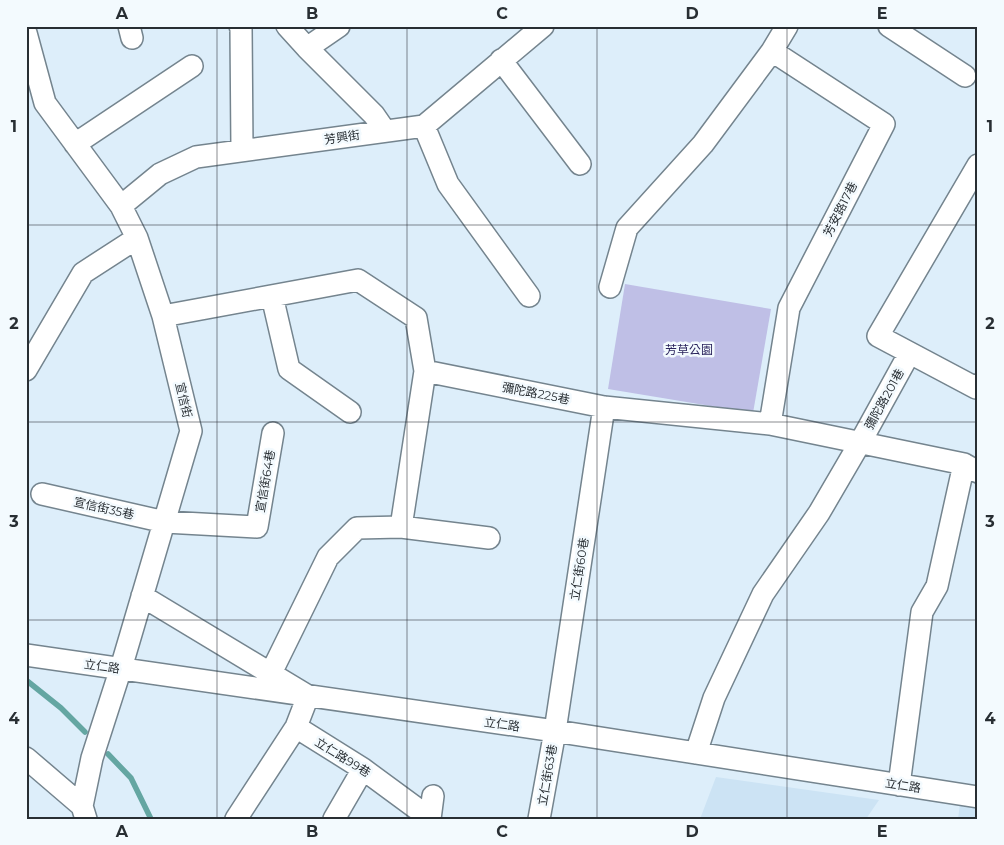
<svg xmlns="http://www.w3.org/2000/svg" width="1004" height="845" viewBox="0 0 1004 845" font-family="Montserrat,'Noto Sans TC',sans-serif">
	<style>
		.built { fill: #cce3f4 }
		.green { fill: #bfbfe6 }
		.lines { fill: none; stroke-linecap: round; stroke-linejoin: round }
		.stream { stroke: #64a6a2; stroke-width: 5.5 }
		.minor-casing { stroke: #74848e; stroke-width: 24 }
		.minor { stroke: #fff; stroke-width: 21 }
		.grid { fill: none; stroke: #282e33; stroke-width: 1; stroke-opacity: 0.55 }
		.labels { text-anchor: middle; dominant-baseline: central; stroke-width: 5; stroke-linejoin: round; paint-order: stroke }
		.street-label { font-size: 12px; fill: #282e33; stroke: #f3fafe }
		.park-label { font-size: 12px; fill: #2a235c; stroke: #f3fafe }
		.neatline { fill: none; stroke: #282e33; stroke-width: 2 }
		.grid-label { font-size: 16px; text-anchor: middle; font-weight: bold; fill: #282e33 }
	</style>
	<rect width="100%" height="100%" fill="#ddeefa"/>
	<path class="built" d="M716,777l163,23 -13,19h-166z
		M960,804l18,2v13h-20z"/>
	<path class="green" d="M625,284l146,25 -18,104 -145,-24z"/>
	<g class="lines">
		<path class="stream" d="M26,680l35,28 24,24
			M108,754l23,24 20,41"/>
		<g class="minor-casing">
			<path id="minor" d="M129,26l3,12
				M240,26l1,1 1,123
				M287,26l20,22 67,67 11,16
				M889,26l76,50
				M26,33l19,70 76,103 16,32 26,78 28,115 -70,237 -29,90 -10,48 4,13
				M307,48l32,-22
				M501,60l79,104
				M424,126l24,58 81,112
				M75,144l117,-78
				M978,165l-100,171 98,52 2,-3
				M121,206l39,-32 36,-17 228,-31 119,-100
				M610,287l17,-59 76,-84 69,-93 15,-25
				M272,296l17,73 61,43
				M163,316l195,-36 58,38 9,53 179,36 166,17 194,40
				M26,370l57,-97 54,-35
				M770,424l19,-116 95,-184 -112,-73
				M42,494l123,28 92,5 16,-94
				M401,527l24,-156
				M142,596l166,100 -12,31 67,42 53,39
				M26,655l529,76 423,66
				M271,673l57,-116 29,-29 44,-1 88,11
				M696,753l18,-55 49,-104 56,-81 42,-72 48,-87
				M26,758l56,48
				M899,785l23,-173 15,-26 27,-122 14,8
				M236,819l60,-92
				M334,819l29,-50
				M430,819l3,-23
				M539,819l16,-88 49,-324"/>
		</g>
		<use href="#minor" class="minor"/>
	</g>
	<path class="grid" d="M217,26v793M407,26v793M597,26v793M787,26v793M26,225h952M26,422h952M26,620h952"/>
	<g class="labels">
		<g class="street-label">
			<text transform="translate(342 137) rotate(-8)">芳興街</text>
			<text transform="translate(840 209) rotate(-63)">芳安路17巷</text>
			<text transform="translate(536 393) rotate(11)">彌陀路225巷</text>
			<text transform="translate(884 399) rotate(-61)">彌陀路201巷</text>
			<text transform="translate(184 400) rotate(77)">宣信街</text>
			<text transform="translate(265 481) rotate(-80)">宣信街64巷</text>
			<text transform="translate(104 508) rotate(13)">宣信街35巷</text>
			<text transform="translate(579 569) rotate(-81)">立仁街60巷</text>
			<text transform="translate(102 666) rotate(8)">立仁路</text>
			<text transform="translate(502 724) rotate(8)">立仁路</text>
			<text transform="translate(343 757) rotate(32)">立仁路99巷</text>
			<text transform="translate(547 775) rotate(-80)">立仁街63巷</text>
			<text transform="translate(903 785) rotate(9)">立仁路</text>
		</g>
		<g class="park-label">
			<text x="689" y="349">芳草公園</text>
		</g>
	</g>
	<rect width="1004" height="845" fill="none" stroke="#f3fafe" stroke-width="55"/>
	<rect x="28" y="28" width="948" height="790" class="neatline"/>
	<g class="grid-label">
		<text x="122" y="19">A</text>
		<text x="312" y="19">B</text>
		<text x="502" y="19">C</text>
		<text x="692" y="19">D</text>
		<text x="882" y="19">E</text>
		<text x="14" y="132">1</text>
		<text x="990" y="132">1</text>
		<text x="14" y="329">2</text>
		<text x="990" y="329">2</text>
		<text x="14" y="527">3</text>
		<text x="990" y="527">3</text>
		<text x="14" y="724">4</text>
		<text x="990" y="724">4</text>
		<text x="122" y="837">A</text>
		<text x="312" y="837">B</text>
		<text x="502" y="837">C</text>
		<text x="692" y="837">D</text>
		<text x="882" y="837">E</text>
	</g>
</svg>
